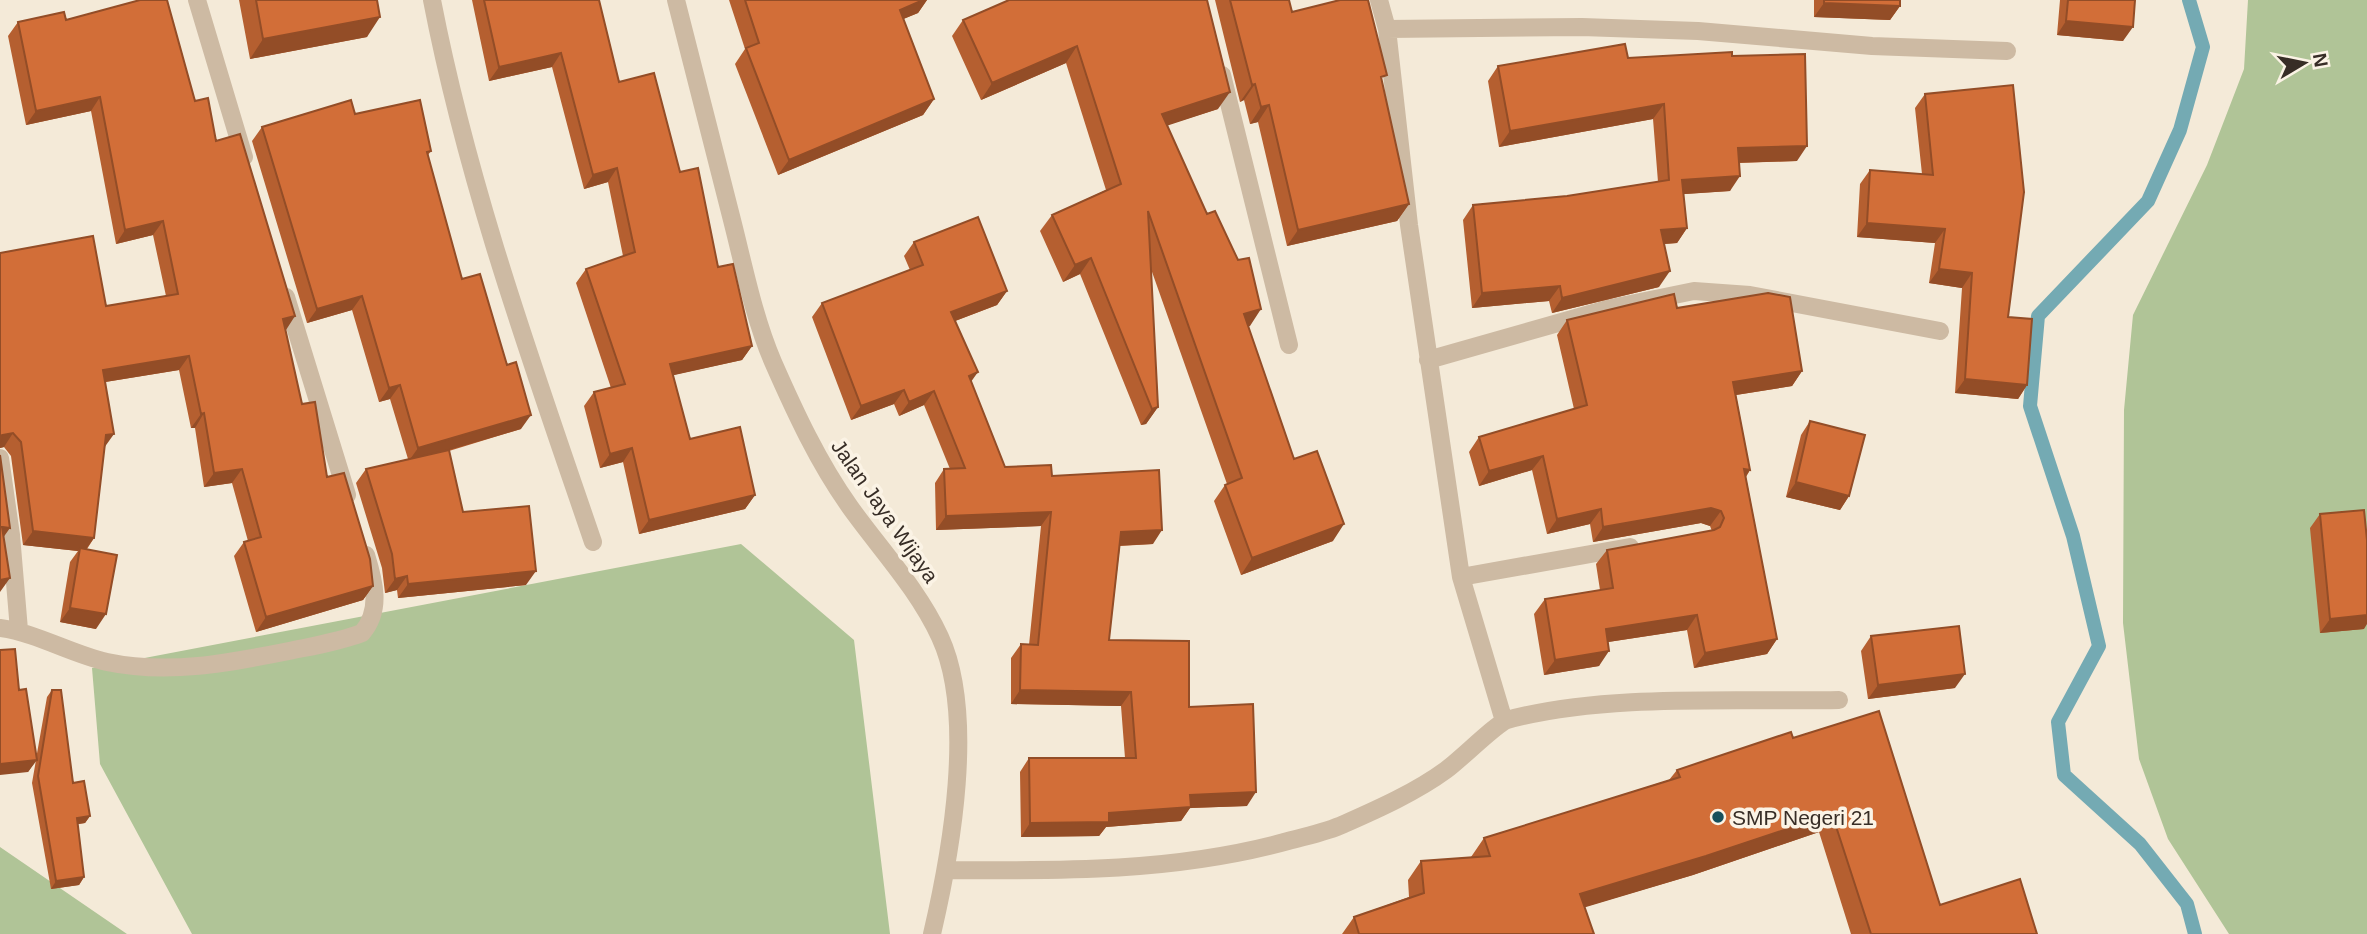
<svg xmlns="http://www.w3.org/2000/svg" width="2367" height="934" viewBox="0 0 2367 934" font-family="Arial,sans-serif">
	<style>
		.green { fill: #b0c497 }
		.lines { fill: none; stroke-linecap: round; stroke-linejoin: round }
		.stream { stroke: #74aab3; stroke-width: 14 }
		.minor { stroke: #cdbaa3; stroke-width: 18 }
		.wall { fill: #b55f30 }
		.shaded-wall { fill: #934d27 }
		.building { fill: #d26e38; stroke: #934d27; stroke-width: 2 }
		.poi-dot { fill: #17505c; stroke: #fbf3e5; stroke-width: 2.5 }
		.labels { text-anchor: middle; dominant-baseline: central; stroke-width: 7; stroke-linejoin: round; paint-order: stroke }
		.street-label { font-size: 21px; fill: #372d26; stroke: #fbf3e5 }
		.poi-label { font-size: 21px; fill: #372d26; stroke: #fbf3e5; text-anchor: start }
	</style>
	<rect width="100%" height="100%" fill="#f4ead8"/>
	<path class="green" d="M2248,0h119v934h-138l-61,-95 -29,-80 -16,-136 1,-213 9,-95 74,-150 37,-96z
		M741,544l113,96 36,294h-698l-92,-170 -8,-96z
		M0,847l127,87h-127z"/>
	<g class="lines">
		<path class="stream" d="M2189,0l14,47 -23,83 -32,71 -110,115 -8,90 43,130 26,110 -41,76 6,53 76,69 47,60 8,30"/>
		<path class="minor" d="M197,0l47,157
			M432,0c36,186 100,363 161,542
			M676,0c19,73 37,147 56,220 12,47 22,98 41,142 22,50 45,100 77,145 30,42 68,82 90,130 36,78 11,216 -8,297
			M1379,0l8,29 22,196 52,352 43,144
			M1387,29l195,-2 116,4 174,15 135,5
			M1222,75l67,270
			M286,297l61,198
			M1428,360l183,-52 83,-17 56,4 190,36
			M0,458l11,77 8,95
			M1461,577l169,-30
			M0,628c37,5 71,26 107,34 61,13 122,1 182,-11 24,-5 49,-9 73,-18 20,-23 12,-52 4,-78
			M947,870c115,1 229,2 341,-29 18,-5 39,-9 56,-17 34,-15 72,-32 102,-54 14,-10 50,-46 61,-50 98,-27 230,-18 332,-20"/>
	</g>
	<path class="wall" d="M239,0h138l-10,37 -117,22z
		M472,0h127l20,82 61,90 38,95 34,79 -10,14 -69,15 17,64 65,56 -10,14 -106,25 -16,-72 -23,6 -16,-62 10,-14 17,-4 -35,-105 10,-14 37,-13 -15,-74 -24,7 -32,-122 -63,14z
		M729,0h198l-9,13 -15,6 31,80 -11,16 -145,60 -43,-111 10,-15z
		M1009,0l209,109 -51,16 83,201h-2l46,133 39,82 -92,34 -27,-74 11,-16 2,-1 -76,-215 7,138 -12,17 -5,1 -61,-151 -17,8 -23,-51 12,-16 54,-25 -40,-127 -85,37 -29,-64 11,-16z
		M1215,0h74l3,12 90,71 27,121 -12,17 -110,25 -29,-124 -8,2 -6,-24 -4,2z
		M1814,0h86v6l-10,14 -76,-3z
		M2060,0h75l-12,41 -66,-6z
		M66,20l129,81 21,40 69,189 17,74 25,73 46,109 -10,14 -107,32 -22,-76 10,-14 4,-1 -16,-58 -28,4 -9,-59h-4l-12,-58 -74,12 -1,66 -10,90 -7,11 9,80 -36,-7 10,-60 8,-11 -55,-6 -12,-89 -7,-9 -4,1v-195l106,53 60,-10 -13,-61 -37,9 -25,-133 -65,14 -18,-89 10,-14z
		M1732,56l65,105 -58,2 -9,28 -47,3 4,34 -10,15 -13,1 -5,43 -107,26 -3,-12 -77,7 -9,-88 10,-15 94,-9 91,-14 -5,-63 -154,28 -11,-66 10,-15 130,-8z
		M1925,94l83,223 19,68 -9,14 -63,-6 7,-105 -33,-5 6,-40 -78,-6 3,-53 10,-14 52,4 -7,-66z
		M355,114l76,37 -3,4 34,124 59,150 -72,22 14,61 63,73 -128,13 -1,-8 -12,3 -3,-25 -26,-85 10,-14 42,-10 -18,-60 -11,3 -27,-92 -45,13 -55,-182 10,-14z
		M914,242l93,49 -10,14 -42,16 16,60 34,86 47,9 101,68 -33,2 -11,94 80,67 58,99 -57,2 -9,13 -75,6 -7,9 -78,1 -1,-65 9,-14h96l-4,-52 -110,-2v-46l10,-14 8,1 12,-119 -105,4 -1,-47 9,-14h6l-26,-64 -25,11 -5,-12 -43,16 -39,-103 10,-14 88,-33 -6,-14z
		M1677,308l125,63 -10,15 -56,9 14,75 -4,7 31,162 -10,15 -73,14 -7,-38 -79,12 -9,24 -55,9 -10,-61 11,-15 55,-9 -4,-26 11,-14 105,-19 -2,-5 -9,-3 -108,19 -3,-18 -43,10 -15,-64 -53,16 -10,-34 10,-15 95,-28 -17,-74 10,-15z
		M1810,421l39,75 -9,14 -54,-13 15,-62z
		M2320,514l44,115 -44,4 -10,-105z
		M1871,636l84,52 -87,11 -7,-48z
		M19,690l17,69 11,-62 5,-7 21,93 17,33 -5,7 -7,1 6,53 -5,8 -28,4 -19,-106 4,-23 -8,12z
		M1793,738l147,167 97,29h-186l-32,-102 -126,43 -109,32 10,27h-252l12,-17 55,-20 -1,-17 13,-19 50,-4 13,-19 185,-58 8,-10z"/>
	<path class="shaded-wall" d="M923,0h4l-9,13 -29,12 11,-15z
		M1824,3l76,3 -10,14 -76,-3z
		M380,17l-13,20 -117,22 13,-20z
		M2066,21l67,6 -10,14 -66,-6z
		M1077,46l-11,17 -85,37 11,-17z
		M561,53l-9,14 -63,14 10,-14z
		M1255,84l-11,16 -4,2 12,-17z
		M1230,92l-12,17 -67,22 11,-17z
		M100,97l-9,14 -65,14 10,-14z
		M934,99l-11,16 -145,60 11,-15z
		M1664,104l-11,15 -154,28 11,-16z
		M1269,105l-11,17 -8,2 11,-17z
		M1807,146l-10,15 -69,2 10,-15z
		M617,168l-9,14 -24,7 9,-14z
		M1740,176l-10,15 -59,4 11,-15z
		M1409,204l-12,17 -110,25 11,-16z
		M163,221l-10,14 -37,9 9,-14z
		M1867,223l78,6 -10,14 -78,-6z
		M1687,228l-10,15 -27,2 11,-15z
		M1091,258l-11,16 -17,8 12,-17z
		M1939,269l33,4 -10,15 -33,-5z
		M1670,271l-11,16 -107,26 10,-15z
		M1560,286l-11,15 -77,7 10,-15z
		M1007,291l-10,14 -55,21 9,-14z
		M362,296l-10,14 -45,13 10,-14z
		M1261,309l-11,17 -18,5 12,-17z
		M295,316l-9,14 -3,-11z
		M752,346l-10,14 -81,18 9,-14z
		M189,356l-10,14 -86,14 10,-14z
		M1802,371l-10,15 -69,11 10,-15z
		M978,372l-10,14 1,-10z
		M1965,379l62,6 -9,14 -63,-6z
		M400,385l-10,14 -11,3 10,-14z
		M904,390l-10,14 -43,16 10,-14z
		M934,391l-10,14 -25,11 10,-14z
		M1158,407l-12,17 -5,1 11,-16z
		M204,413l-9,15h-4l10,-14z
		M531,415l-10,14 -113,33 10,-14z
		M13,433l-9,14 -4,1v-9l2,-4z
		M114,434l-10,14 2,-13z
		M632,448l-9,14 -23,6 10,-14z
		M1543,456l-11,14 -53,16 10,-15z
		M242,469l-10,14 -28,4 10,-14z
		M1744,469l6,1 -10,15z
		M1796,482l53,14 -9,14 -54,-13z
		M755,495l-10,14 -106,25 10,-14z
		M1711,508l10,3 -11,15 -9,-3 -108,19 10,-15z
		M1601,509l-11,15 -43,10 10,-15z
		M1051,512l-10,14 -105,4 10,-14z
		M1344,524l-11,17 -92,34 11,-17z
		M2,527l8,1 -10,14z
		M1162,530l-9,14 -41,2 9,-14z
		M33,531l61,7 -10,14 -4,-4 -2,3 -55,-6z
		M536,571l-10,14 -128,13 10,-14z
		M407,576l-10,14 -12,3 10,-14z
		M10,578l-10,14v-12z
		M373,586l-10,14 -107,32 10,-15z
		M70,608l36,6 -10,15 -36,-7z
		M1697,615l-10,15 -92,14 11,-15z
		M2367,615v9l-3,5 -44,4 10,-14z
		M1777,639l-10,15 -73,14 11,-15z
		M1609,651l-10,15 -55,9 11,-15z
		M1965,674l-10,14 -87,11 10,-14z
		M1020,690l111,2 -10,14 -110,-2z
		M37,760l-9,12 -28,3v-11z
		M1256,792l-9,14 -57,2 -9,13 -75,6 -7,9 -78,1 9,-14 79,-10 81,-18z
		M1832,814l-13,18 -126,43 -127,38 14,-19z
		M90,816l-5,7 -13,2 5,-7z
		M84,877l-5,8 -28,4 5,-8z"/>
	<path class="building" d="M140,0h27l28,101 13,-3 8,43 24,-7 55,182 -12,3 19,85 13,-2 12,75 17,-4 26,86 3,27 -107,31 -22,-75 17,-5 -19,-68 -28,4 -10,-60 -3,1 -12,-58 -86,14 11,64 -8,1 -12,103 -61,-7 -12,-89 -8,-9 -11,2 -2,7v-189l93,-17 13,70 72,-12 -15,-73 -38,9 -25,-133 -64,14 -18,-89 46,-10 2,8z
		M256,0h121l3,17 -117,22z
		M484,0h115l20,82 35,-9 26,99 18,-4 20,99 15,-3 19,82 -82,18 20,75 50,-12 15,68 -106,25 -17,-72 -22,6 -16,-62 31,-8 -39,-115 49,-17 -18,-84 -24,7 -32,-122 -62,14z
		M745,0h178l-23,10 34,89 -145,61 -43,-112 13,-5z
		M1009,0h198l23,92 -68,22 45,100 8,-3 23,49 11,-2 12,51 -17,5 50,145 23,-8 27,73 -92,34 -27,-73 17,-7 -94,-267 10,196 -6,2 -61,-151 -16,7 -23,-50 69,-31 -44,-138 -85,37 -29,-63z
		M1230,0h59l3,12 48,-12h28l19,75 -6,2 28,127 -111,26 -29,-125 -8,2 -6,-23 -3,1z
		M1824,0h76v6l-76,-3z
		M2068,0h67l-2,27 -67,-6z
		M1625,44l3,14 104,-6v4l73,-2 2,92 -69,2 2,28 -58,4 5,48 -26,2 9,41 -108,27 -2,-12 -78,7 -9,-88 94,-9 102,-16 -5,-76 -154,27 -12,-65z
		M2013,85l11,107 -16,125 24,2 -5,66 -62,-6 7,-106 -33,-4 6,-40 -78,-6 3,-53 63,5 -8,-81z
		M351,100l4,14 65,-14 11,51 -4,1 35,127 18,-5 27,91 9,-3 15,53 -113,33 -18,-63 -11,3 -27,-92 -45,13 -55,-182z
		M978,217l29,74 -56,21 27,60 -9,4 36,91 46,-2 1,11 107,-6 3,60 -41,2 -12,108 80,1v66l64,-3 3,88 -66,3 1,12 -82,6v9l-79,1 -1,-65h107l-5,-66 -111,-2 1,-46 17,1 13,-133 -105,4 -2,-47 21,-1 -31,-77 -25,11 -5,-12 -43,16 -39,-103 101,-38 -9,-23z
		M1768,293l22,4 12,74 -69,11 17,88 -6,-1 33,170 -72,14 -8,-38 -91,14 3,22 -54,9 -10,-61 68,-11 -6,-38 107,-20 6,-3 4,-9 -3,-7 -10,-3 -108,19 -2,-18 -44,10 -14,-63 -54,15 -10,-34 108,-32 -20,-85 107,-26 3,14z
		M1810,421l55,14 -16,61 -53,-14z
		M449,450l14,62 66,-6 7,65 -128,13 -1,-8 -12,3 -3,-25 -26,-85z
		M0,455l10,73 -8,-1 8,51 -10,2z
		M2364,510l3,30v75l-37,4 -10,-105z
		M80,548l37,7 -11,59 -36,-6z
		M1959,626l6,48 -87,11 -7,-49z
		M15,649l4,41 7,-1 11,71 -37,4v-114z
		M52,690h9l12,93 11,-2 6,35 -13,2 7,59 -28,4 -18,-105z
		M1879,711l61,194 80,-26 17,55h-166l-39,-120 -126,42 -126,38 14,40h-235l-5,-17 70,-24 -3,-32 69,-5 -6,-18 196,-61 -3,-7 114,-38 2,6z"/>
	<circle class="poi-dot" cx="1718" cy="817" r="7"/>
	<g class="labels">
		<g class="street-label">
			<text transform="translate(885 511) rotate(55)">Jalan Jaya Wijaya</text>
		</g>
		<g class="poi-label">
			<text x="1732" y="817">SMP Negeri 21</text>
		</g>
	</g>
	<g transform="translate(2304 63) rotate(80)" stroke="#fbf3e5" stroke-width="5" paint-order="stroke">
	<path d="M0-5L12 26L0 18L-12 26Z" fill="#372d26"/>
	<text y="-10" font-size="19" font-weight="bold" text-anchor="middle" fill="#372d26">N</text>
	</g>
</svg>
